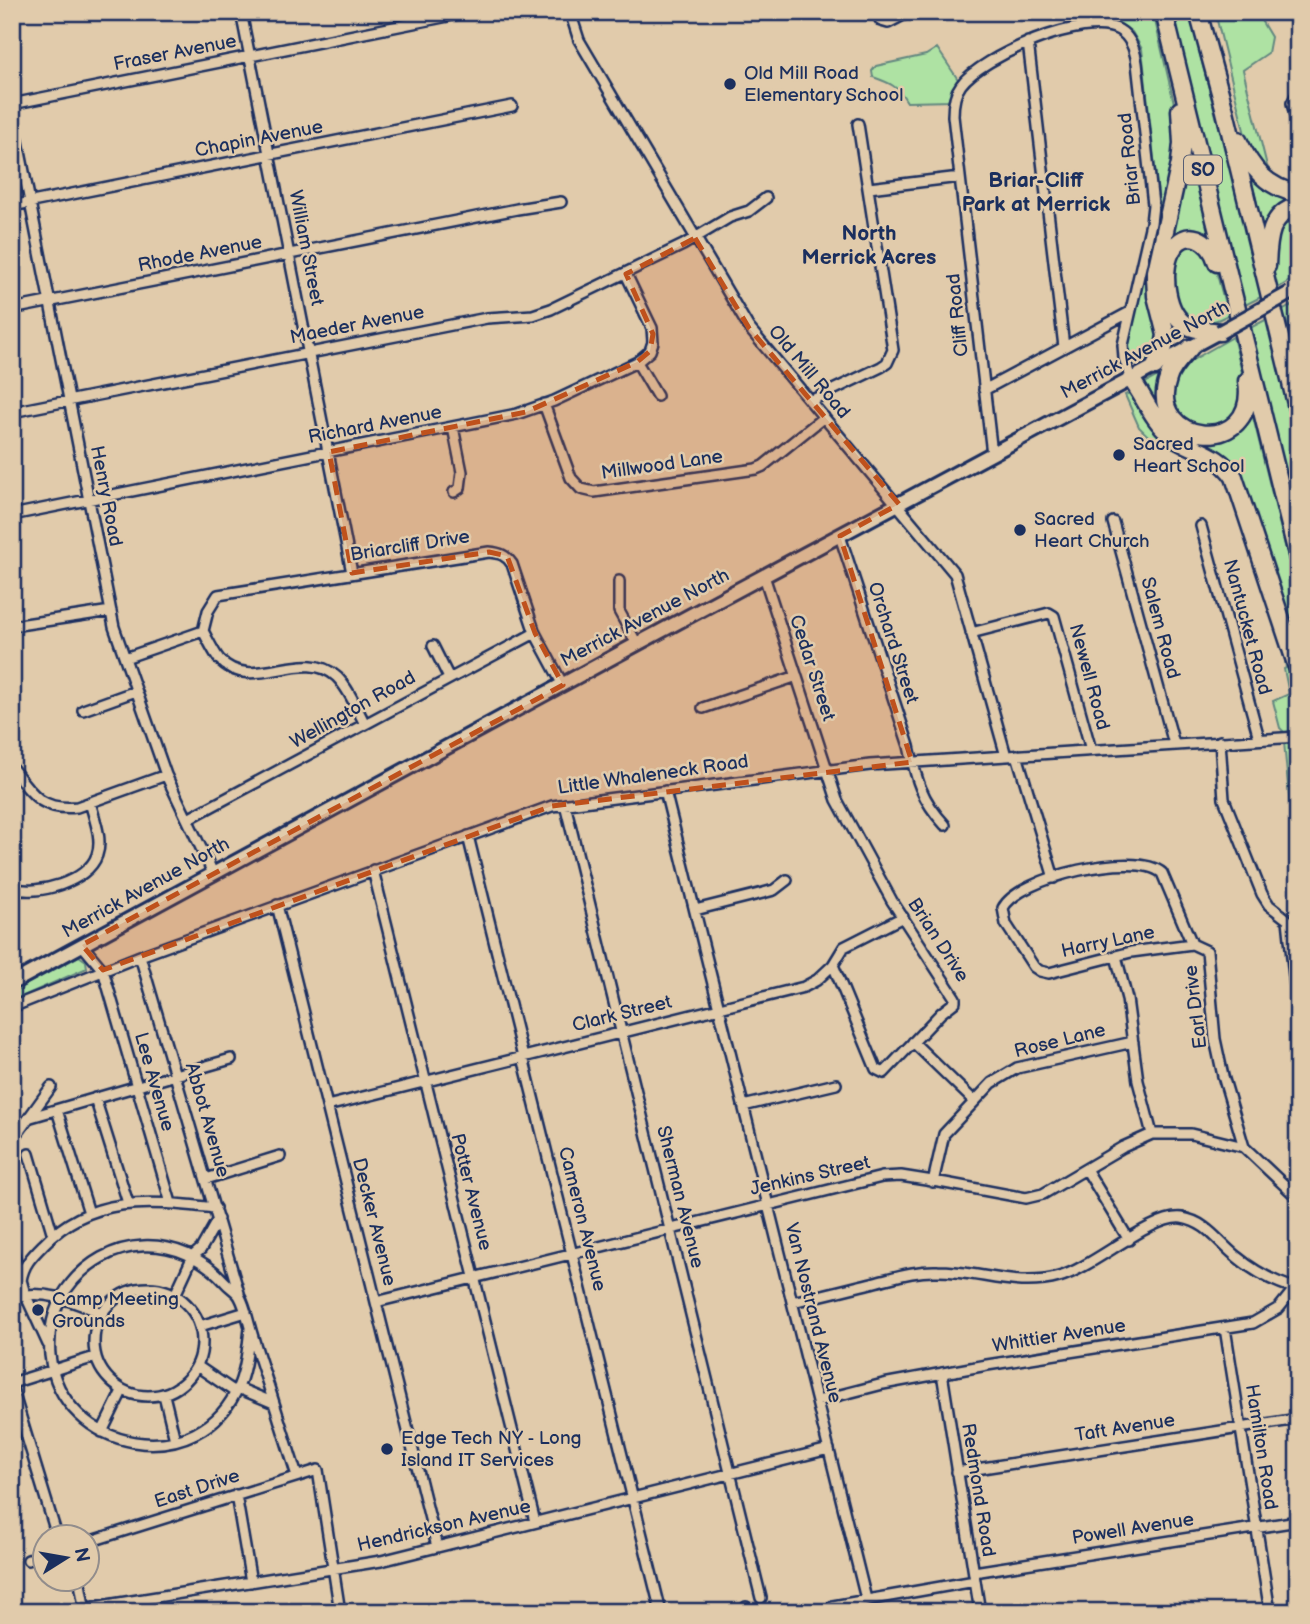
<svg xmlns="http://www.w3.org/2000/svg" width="1310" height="1624" viewBox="0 0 1310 1624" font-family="'Balsamiq Sans',sans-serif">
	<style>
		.green { fill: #aee2a3; stroke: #648880; stroke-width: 2 }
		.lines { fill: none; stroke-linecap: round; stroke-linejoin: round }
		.minor-casing { stroke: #1b2f5e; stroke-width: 14 }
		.secondary-casing { stroke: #1b2f5e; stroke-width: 18 }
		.motorway-casing { stroke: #1b2f5e; stroke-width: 21 }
		.minor { stroke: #e1cbab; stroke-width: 9 }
		.secondary { stroke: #e1cbab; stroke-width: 12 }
		.motorway { stroke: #e1cbab; stroke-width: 16 }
		.secondary-bridge-casing { stroke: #1b2f5e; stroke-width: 18; stroke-linecap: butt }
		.secondary-bridge { stroke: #e1cbab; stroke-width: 12 }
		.marked { fill: #bf511c; fill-opacity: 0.2; stroke: #bf511c; stroke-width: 5; stroke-dasharray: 14 9; stroke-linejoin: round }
		.poi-dot { fill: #1b2f5e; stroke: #e1cbab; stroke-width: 2.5 }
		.labels { text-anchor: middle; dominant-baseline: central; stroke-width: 5; stroke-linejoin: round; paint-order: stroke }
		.shield { fill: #e1cbab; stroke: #565e75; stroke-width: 2 }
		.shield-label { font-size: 18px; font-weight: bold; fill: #1b2f5e }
		.street-label { font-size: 19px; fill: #1b2f5e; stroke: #e1cbab }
		.poi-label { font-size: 19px; fill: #1b2f5e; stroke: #e1cbab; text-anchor: start }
		.neighbourhood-label { font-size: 21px; font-weight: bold; fill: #1b2f5e; stroke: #e1cbab }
	</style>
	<rect width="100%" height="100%" fill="#e1cbab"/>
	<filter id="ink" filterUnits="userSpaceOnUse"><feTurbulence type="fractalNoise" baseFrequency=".0143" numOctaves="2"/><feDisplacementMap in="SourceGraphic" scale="14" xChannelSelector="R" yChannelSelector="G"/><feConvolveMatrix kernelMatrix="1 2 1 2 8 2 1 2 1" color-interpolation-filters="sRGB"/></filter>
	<g filter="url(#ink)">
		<path class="green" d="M1117,12h36l21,91 3,29 -16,203 -14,27 -14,2 -5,-13 2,-14 29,-123v-10l-17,-155 -10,-17 -17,-12z
			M1171,12h18l74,284 -20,10z
			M1215,12h41l15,25 -3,16 -25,17 24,96 12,19 -28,-26z
			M937,48l24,36 -8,17 -46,1c-9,-16 -17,-19 -34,-25l-1,-6 4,-5 50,-11z
			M1186,144l26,98 -47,2z
			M1249,170l32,23 -1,4 18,3 -31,30 -4,-1z
			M1298,210v66l-22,13 -4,-25 7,-43z
			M1195,243l17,13 16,59c-23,12 -29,11 -50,-4l-7,-38 10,-27z
			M1298,302v55l-6,-23 -10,-23z
			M1269,318l29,121v85l-48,-196z
			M1233,337l12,47 -7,29 -31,18 -22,-7 -13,-15 2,-33 15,-14z
			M1167,371l-5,15 -3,3c5,29 21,45 50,53l1,-4 42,-25 46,185v64l-57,-179 -81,-63 -17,-36z
			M1129,393l8,3 15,26 -3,3c26,31 66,22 87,65l55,178 7,27v36l-14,1 -4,-4 -7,-27 16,-7 -5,-25 2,-1 -3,-22 -49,-156 -10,-14 -13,-11 -62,-28 -10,-10 -14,-32z
			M1298,741v154l-14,-153z
			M79,956l7,5 1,7 -75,33v-9z"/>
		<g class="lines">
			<g class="minor-casing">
				<path id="minor" d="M241,12l111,561
					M570,12l9,28 170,288 206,246 51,182
					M876,12l5,9 7,2 21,-11
					M1028,42l36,305
					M1298,92l-6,11 6,25
					M12,104l456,-92
					M12,111l102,516 52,148 47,98
					M869,188l91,-11
					M12,206l500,-100
					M12,309l505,-100 44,-7
					M637,362l20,34
					M984,390l146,-78
					M810,401l71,-34 6,-4 6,-13 -35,-226
					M544,404l27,74 10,11 13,3 162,-23 7,-3 61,-49
					M12,412l475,-94 46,-3 18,-6 132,-64 47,-28 19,-6 17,-13
					M453,427l9,45 -2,16 -6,4
					M992,454l-39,-338c0,-11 1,-22 8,-31 20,-28 125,-74 158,-55 12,7 16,20 18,33l16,142 -2,18 -28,122 1,13 7,21
					M12,515l505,-101 37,-13 83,-39 13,-11 3,-9 -1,-14 -26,-54
					M1113,522l61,222
					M1201,526l58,212
					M840,536l69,210c7,33 12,53 36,79
					M764,576l73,224 55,101 63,97v4l-14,11 -57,60 -8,-4 -43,-104
					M619,581v30l18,33
					M12,626l99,-15
					M203,631l5,-20 10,-16 271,-43c11,1 17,3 23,12l23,69 28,52
					M203,631c5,9 10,20 16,28 33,36 84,-14 118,18 12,12 20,32 28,47
					M971,633l78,-20 5,3 37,134
					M433,646l16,32
					M125,658l78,-27
					M703,708l94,-32
					M83,710l53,-19
					M1220,741l4,58 38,95 7,11 19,15 10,94
					M1017,755l37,123
					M12,768c20,26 29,43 65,39l89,-32
					M665,791l201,808
					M565,804l196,794
					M188,819l347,-186
					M468,836l193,776
					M373,870l162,652
					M12,888c25,8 76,-6 85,-33 6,-16 -3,-37 -7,-53
					M277,905l160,642
					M695,910l68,-17 11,-3 13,-10
					M1192,944l-61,8 -82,21 -9,-2 -6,-4 -28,-43 -3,-16c16,-31 133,-58 159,-35l30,71 15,7 8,88 8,37 21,71 54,51
					M82,945l21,25 68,233
					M140,956l99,337
					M1116,956l11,43 11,82 14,53
					M12,1007l128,-51 412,-150 318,-41 428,-28
					M913,1042l61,59
					M95,1098l33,105
					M327,1106l477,-119 13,-7 16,-15 11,-18 59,-30
					M743,1106l93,-22
					M57,1110l32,103
					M31,1117l200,-58
					M12,1141l39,-54
					M29,1154l24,81
					M1086,1169l43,71
					M206,1179l74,-23
					M933,1182l11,-48 48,-51 25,-15 116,-26
					M12,1248l13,46 23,50
					M21,1281c2,-16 11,-25 22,-36 48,-51 108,-44 172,-37
					M94 1342a54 54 0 1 1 108 0a54 54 0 1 1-108 0Z
					M175,1295l18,-39 8,-7 17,-30
					M12,1297c34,-8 60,4 90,16
					M376,1302l506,-125 19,-1 44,7 81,15 17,-4 80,-47 29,-13h39l53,13
					M792,1302c28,-6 55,-13 83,-20 20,-5 41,-12 63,-11 42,0 79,18 121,6 34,-9 93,-63 123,-59 25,4 36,24 55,39 18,15 39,26 61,32
					M200,1326l46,-14
					M250,1328c-2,19 -4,39 -11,57 -38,93 -178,69 -189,-30 -2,-22 3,-47 16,-65 40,-57 114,-58 159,-8 5,6 12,9 15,15 5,9 7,20 10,30 7,25 16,50 24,76
					M1225,1328l45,284
					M197,1366l38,26
					M942,1373l38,239
					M12,1383l83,-26
					M12,1388l45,148
					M238,1388l36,15 23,73
					M164,1395l11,45
					M817,1401l66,-17 104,-19 266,-42 26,-15 16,-20
					M102,1432l20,-41
					M957,1472l341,-53
					M236,1495l15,87
					M88,1542l230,-72 22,142
					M28,1560l18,-5
					M974,1572l324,-51
					M79,1578l6,33
					M746,1607l2,5
					M63,1612l318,-51 448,-112
					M834,1612l-1,-6 142,-25"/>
			</g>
			<g class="secondary-casing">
				<path id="secondary" d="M12,983l625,-339 582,-312"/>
			</g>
			<g class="motorway-casing">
				<path id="motorway" d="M1164,12l134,546
					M1198,12l27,99 73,301
					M1238,140c14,29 28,47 60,54
					M1217,263c-6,-24 -32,-38 -46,-11 -10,20 -5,63 17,74 9,5 22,4 32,6
					M1267,266c1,-25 2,-53 31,-60
					M1190,348c-8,9 -19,19 -22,31 -23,65 91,80 79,2
					M1155,367l9,-20 2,-12 -10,-39 -1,-20 25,-113 2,-20 -2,-33
					M1131,379c14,19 21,40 39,55 21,17 48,18 64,43l64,193"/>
			</g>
			<use href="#minor" class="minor"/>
			<use href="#secondary" class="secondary"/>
			<use href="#motorway" class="motorway"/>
			<g class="secondary-bridge-casing">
				<path id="secondary-bridge" d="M1220,332l70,-39"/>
			</g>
			<use href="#secondary-bridge" class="secondary-bridge"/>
		</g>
	</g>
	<path class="marked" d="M695,238l54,90 150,176 -59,32 72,226 -360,44 -449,164 -21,-25 481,-260 -28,-52 -28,-77 -18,-4 -137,21 -23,-121 197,-40 111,-50 13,-11 3,-17 -27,-60z"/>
	<g class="poi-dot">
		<circle cx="730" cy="84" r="7"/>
		<circle cx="1119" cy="455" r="7"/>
		<circle cx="1020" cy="530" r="7"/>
		<circle cx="38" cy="1310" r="7"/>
		<circle cx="387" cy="1449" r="7"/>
	</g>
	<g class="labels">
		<rect class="shield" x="1184" y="155.5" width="38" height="29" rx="5"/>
		<g class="shield-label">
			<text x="1203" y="170">SO</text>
		</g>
		<g class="street-label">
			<text transform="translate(175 53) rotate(-11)">Fraser Avenue</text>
			<text transform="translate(259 139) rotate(-11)">Chapin Avenue</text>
			<text transform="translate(1130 159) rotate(-96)">Briar Road</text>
			<text transform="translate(306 248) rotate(79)">William Street</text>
			<text transform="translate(200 254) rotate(-11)">Rhode Avenue</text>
			<text transform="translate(958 315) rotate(-96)">Cliff Road</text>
			<text transform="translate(357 325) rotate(-11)">Maeder Avenue</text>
			<text transform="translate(1145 350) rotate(-28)">Merrick Avenue North</text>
			<text transform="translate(809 372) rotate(50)">Old Mill Road</text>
			<text transform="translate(375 425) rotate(-11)">Richard Avenue</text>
			<text transform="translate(662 465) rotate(-8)">Millwood Lane</text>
			<text transform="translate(106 496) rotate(79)">Henry Road</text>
			<text transform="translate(410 546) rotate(-9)">Briarcliff Drive</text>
			<text transform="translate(645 618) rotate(-28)">Merrick Avenue North</text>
			<text transform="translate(1247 627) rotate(75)">Nantucket Road</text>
			<text transform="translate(1160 628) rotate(75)">Salem Road</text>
			<text transform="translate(893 643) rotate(72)">Orchard Street</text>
			<text transform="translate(812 668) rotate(72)">Cedar Street</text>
			<text transform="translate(1089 677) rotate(75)">Newell Road</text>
			<text transform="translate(353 710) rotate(-29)">Wellington Road</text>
			<text transform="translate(653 775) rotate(-8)">Little Whaleneck Road</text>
			<text transform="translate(146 888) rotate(-29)">Merrick Avenue North</text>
			<text transform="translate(938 940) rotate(57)">Brian Drive</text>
			<text transform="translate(1108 942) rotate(-12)">Harry Lane</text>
			<text transform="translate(1196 1007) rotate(-97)">Earl Drive</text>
			<text transform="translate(622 1014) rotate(-14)">Clark Street</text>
			<text transform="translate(1060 1041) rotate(-14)">Rose Lane</text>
			<text transform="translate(154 1082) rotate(74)">Lee Avenue</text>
			<text transform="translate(207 1120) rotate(74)">Abbot Avenue</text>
			<text transform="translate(810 1176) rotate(-13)">Jenkins Street</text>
			<text transform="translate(471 1192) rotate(76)">Potter Avenue</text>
			<text transform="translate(680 1197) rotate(76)">Sherman Avenue</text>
			<text transform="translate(582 1219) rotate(76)">Cameron Avenue</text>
			<text transform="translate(374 1222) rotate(76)">Decker Avenue</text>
			<text transform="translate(813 1313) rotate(76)">Van Nostrand Avenue</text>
			<text transform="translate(1059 1336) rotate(-9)">Whittier Avenue</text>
			<text transform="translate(1125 1428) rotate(-9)">Taft Avenue</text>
			<text transform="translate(1261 1447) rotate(81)">Hamilton Road</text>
			<text transform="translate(197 1489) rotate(-18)">East Drive</text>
			<text transform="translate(978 1490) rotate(81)">Redmond Road</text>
			<text transform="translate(444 1526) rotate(-13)">Hendrickson Avenue</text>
			<text transform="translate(1133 1529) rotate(-9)">Powell Avenue</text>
		</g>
		<g class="poi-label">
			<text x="744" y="73">Old Mill Road<tspan x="744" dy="22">Elementary School</tspan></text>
			<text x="1133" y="444">Sacred<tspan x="1133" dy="22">Heart School</tspan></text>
			<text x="1034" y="519">Sacred<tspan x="1034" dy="22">Heart Church</tspan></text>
			<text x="52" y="1299">Camp Meeting<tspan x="52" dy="22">Grounds</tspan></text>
			<text x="401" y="1438">Edge Tech NY - Long<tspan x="401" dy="22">Island IT Services</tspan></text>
		</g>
		<g class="neighbourhood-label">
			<text x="1036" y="180">Briar-Cliff<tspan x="1036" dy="24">Park at Merrick</tspan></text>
			<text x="869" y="233">North<tspan x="869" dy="24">Merrick Acres</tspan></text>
		</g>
	</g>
	<rect width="1310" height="1624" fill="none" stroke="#e1cbab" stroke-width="42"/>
	<rect x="21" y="21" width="1268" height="1582" fill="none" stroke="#1b2f5e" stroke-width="2.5" filter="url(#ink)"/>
	<g transform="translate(66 1558) rotate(79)"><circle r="33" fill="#e1cbab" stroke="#928d8c" stroke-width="2"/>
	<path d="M0-5L12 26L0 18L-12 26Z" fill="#1b2f5e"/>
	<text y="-10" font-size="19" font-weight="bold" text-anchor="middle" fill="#1b2f5e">N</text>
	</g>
</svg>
